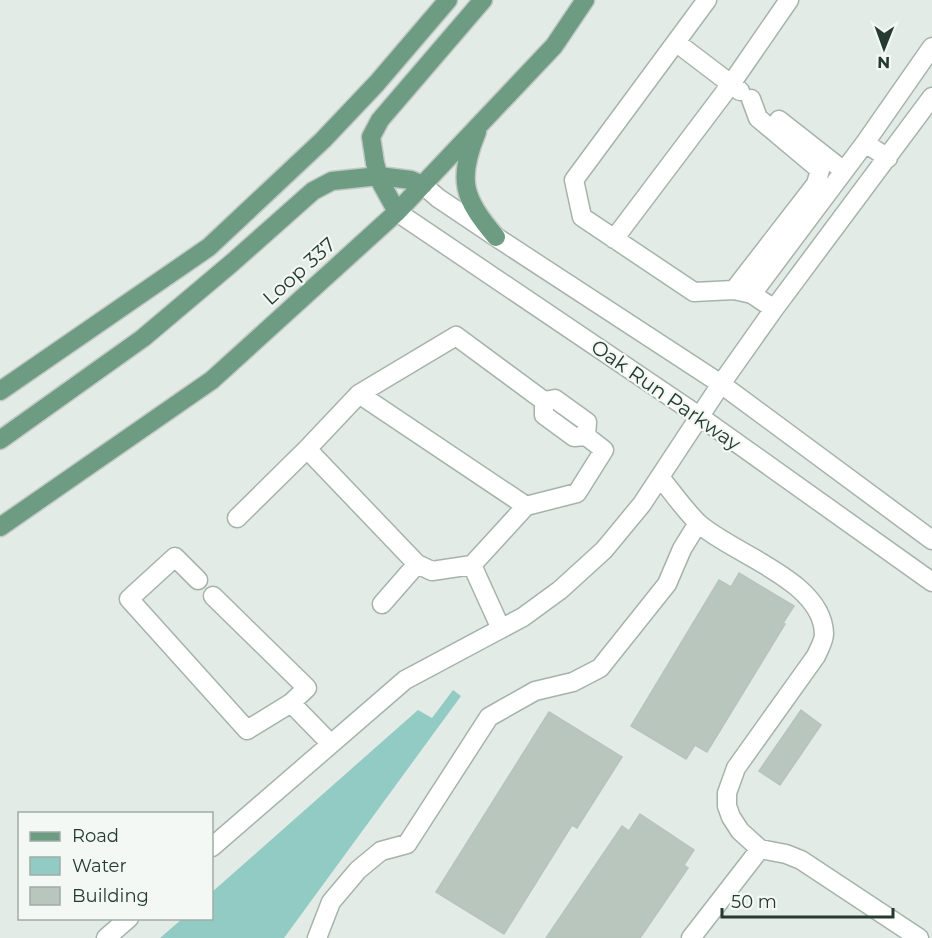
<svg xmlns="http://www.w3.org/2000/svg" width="932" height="938" viewBox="0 0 932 938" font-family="Montserrat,sans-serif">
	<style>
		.water { fill: #92cac4 }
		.building { fill: #b9c6be; stroke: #b6c4bb; stroke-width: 1.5 }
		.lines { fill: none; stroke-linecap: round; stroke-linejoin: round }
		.minor-casing { stroke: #a6b3ab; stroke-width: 21 }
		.major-casing { stroke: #c2c8c5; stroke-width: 21 }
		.minor { stroke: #fff; stroke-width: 18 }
		.major { stroke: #6d9c83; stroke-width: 18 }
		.labels { text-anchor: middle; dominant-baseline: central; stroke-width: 4.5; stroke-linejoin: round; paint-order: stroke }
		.street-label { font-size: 20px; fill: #253b2f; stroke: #f3f8f5 }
	</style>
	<rect width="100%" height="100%" fill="#e3ebe6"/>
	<path class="water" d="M453,690l8,6 -177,242h-124l22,-19 30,-1v-26l206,-182 14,8z"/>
	<path class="building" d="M739,573l55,33 -11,17 2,1 -78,128 -12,-7 -9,14 -55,-33 88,-146 12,7z
		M801,710l20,15 -41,60 -21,-14z
		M549,712l73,45 -45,71 -5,-3 -68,109 -68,-42z
		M640,814l54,36 -10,15 4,3 -48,70h-94l76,-112 7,5z"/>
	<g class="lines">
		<g class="minor-casing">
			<path id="minor" d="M677,43l63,48
				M779,120l65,51
				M865,143l67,-96
				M423,185l15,13 58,39 225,147 211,156
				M397,212l302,204 233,166
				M614,239l117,-155 58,-84
				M734,290l82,-106 4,-14 -62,-52 -7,-19
				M752,294l113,-151 23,15
				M774,309l158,-212
				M359,394l97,-58 88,65 11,-2 32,23 -1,14
				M660,477c12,15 24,32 38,46 34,31 125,57 126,111 0,7 -5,15 -8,22l-80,112 -9,25v13l4,11 9,14 20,18
				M526,506l51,-13 27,-43 -18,-14 -12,1 -30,-22v-14
				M237,518l70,-69
				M472,565l54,-59 -167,-112 -52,55 110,115 15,7 40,-6 29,64
				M198,580l-23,-23 -46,42 118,131 44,-27 40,41
				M213,596l94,92 -16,15
				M382,604l35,-40
				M212,847l193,-167 118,-63 37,-27 44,-40 38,-46 79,-120 53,-75 -22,-15 -18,-4 -40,2 -112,-75 -8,-37 133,-180
				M106,938l23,-20
				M317,938l14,-36 27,-32 23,-19 26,-7 82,-127 46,-26 38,-9 27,-14 67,-84 15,-35 16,-26
				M691,938l69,-89 26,5 15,6 118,78"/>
		</g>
		<g class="major-casing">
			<path id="major" d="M477,132c-20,48 -14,66 19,105
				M397,212l-17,-31 -5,-18 -4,-26 9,-17 103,-120
				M0,391l209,-144 114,-107 54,-57 71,-83
				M0,440l143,-102 90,-76 80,-71 19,-10 47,-5 32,4 12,5
				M0,527l212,-147 185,-168 157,-166 31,-46"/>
		</g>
		<use href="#minor" class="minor"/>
		<use href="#major" class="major"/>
	</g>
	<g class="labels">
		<g class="street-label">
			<text transform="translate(299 271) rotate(-42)">Loop 337</text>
			<text transform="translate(666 395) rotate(35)">Oak Run Parkway</text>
		</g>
	</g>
	<rect x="18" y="812" width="195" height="108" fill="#f3f8f5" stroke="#a1aca6" stroke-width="1.5"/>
	<rect x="30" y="832" width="30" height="9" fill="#6d9c83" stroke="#a1aca6" stroke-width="1.5"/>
	<text x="72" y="842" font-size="18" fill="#253b2f">Road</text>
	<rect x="30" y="857" width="30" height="18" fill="#92cac4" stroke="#a1aca6" stroke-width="1.5"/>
	<text x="72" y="872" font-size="18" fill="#253b2f">Water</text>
	<rect x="30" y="887" width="30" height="18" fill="#b9c6be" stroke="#a1aca6" stroke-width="1.5"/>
	<text x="72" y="902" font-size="18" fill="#253b2f">Building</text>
	<g transform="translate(884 48) rotate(181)" stroke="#f3f8f5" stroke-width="4.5" paint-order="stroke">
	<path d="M0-4.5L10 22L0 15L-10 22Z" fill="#253b2f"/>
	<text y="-9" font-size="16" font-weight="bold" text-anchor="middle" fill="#253b2f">N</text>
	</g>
	<path d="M722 908v9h171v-9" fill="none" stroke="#253b2f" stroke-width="3"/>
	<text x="731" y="908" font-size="18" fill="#253b2f" stroke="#f3f8f5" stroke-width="4.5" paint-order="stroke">50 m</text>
</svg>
